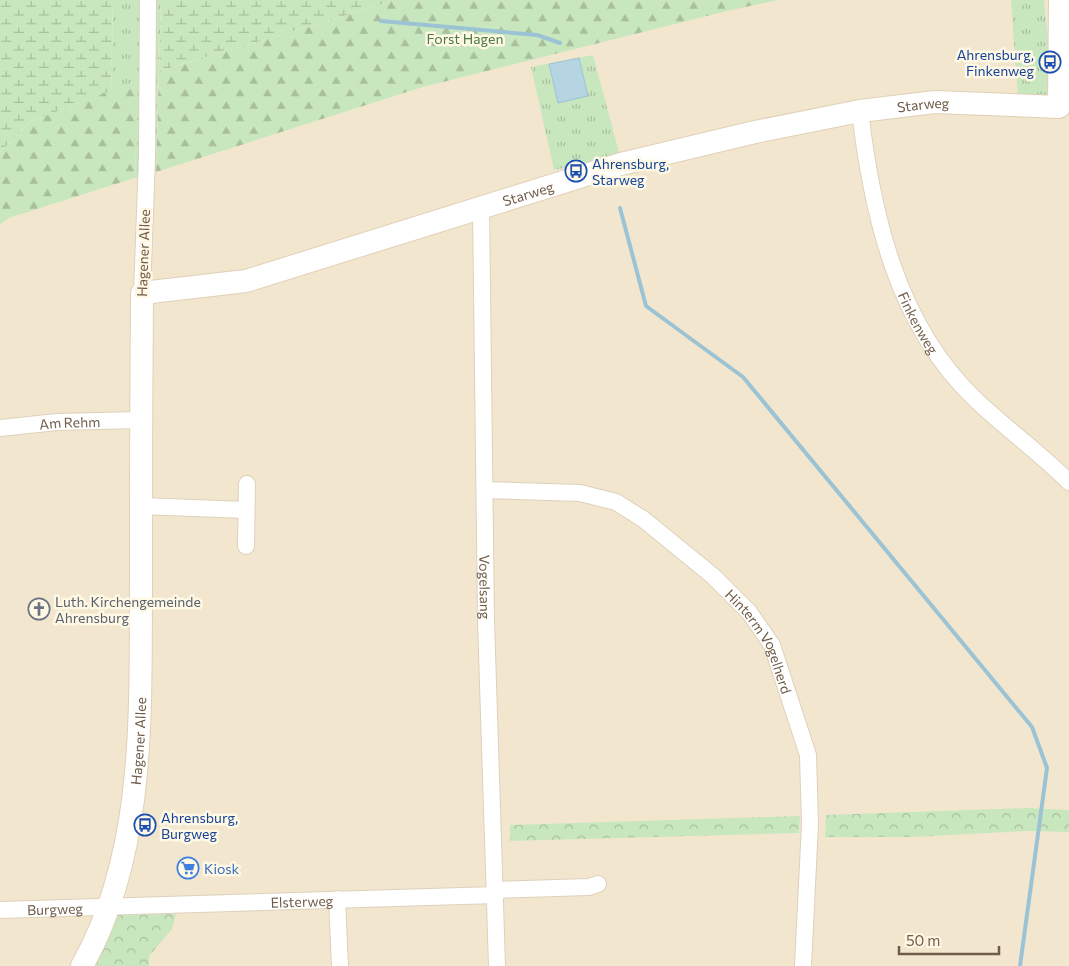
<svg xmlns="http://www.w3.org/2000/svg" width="1069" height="966" viewBox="0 0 1069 966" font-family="Commissioner,sans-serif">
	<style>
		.residential { fill: #f2e7ce }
		.grass { fill: url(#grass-tufts) }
		.forest { fill: url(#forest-firs) }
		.wetland { fill: url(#wetland-marsh) }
		.park { fill: url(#park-crowns) }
		.water { fill: #b5d5e3; stroke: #9cc3d4 }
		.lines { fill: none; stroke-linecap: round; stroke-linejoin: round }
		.stream { stroke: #9cc3d4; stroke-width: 4 }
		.street-casing { stroke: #ded1bc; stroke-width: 18 }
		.secondary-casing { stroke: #e0d0b7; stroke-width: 24 }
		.street { stroke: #fff; stroke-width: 16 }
		.secondary { stroke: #fff; stroke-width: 22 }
		.labels { text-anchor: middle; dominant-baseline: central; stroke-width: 5; stroke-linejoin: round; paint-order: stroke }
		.park-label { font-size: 14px; fill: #4c7b43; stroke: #fef8e5 }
		.transit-label { font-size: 14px; fill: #164399; stroke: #fef8e5; text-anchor: start }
		.street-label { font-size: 14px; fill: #705c48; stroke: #fef8e5 }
		.worship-label { font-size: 14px; fill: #5b616d; stroke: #fef8e5; text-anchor: start }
		.shop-label { font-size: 14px; fill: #366cbe; stroke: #fef8e5; text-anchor: start }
	</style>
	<defs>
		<pattern id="grass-tufts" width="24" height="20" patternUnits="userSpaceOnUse" patternTransform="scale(1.25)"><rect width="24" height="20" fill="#c9e7bf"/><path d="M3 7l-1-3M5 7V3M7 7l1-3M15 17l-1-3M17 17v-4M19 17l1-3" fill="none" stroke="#a8be9d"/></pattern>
		<pattern id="forest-firs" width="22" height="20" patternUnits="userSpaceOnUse" patternTransform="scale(1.25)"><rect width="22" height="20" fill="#c9e7bf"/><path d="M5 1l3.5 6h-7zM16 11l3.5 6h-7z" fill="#a8be9d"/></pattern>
		<pattern id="wetland-marsh" width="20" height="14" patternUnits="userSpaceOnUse" patternTransform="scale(1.25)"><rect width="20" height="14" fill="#c9e7bf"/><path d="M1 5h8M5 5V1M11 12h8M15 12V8" fill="none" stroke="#a8be9d"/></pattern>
		<pattern id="park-crowns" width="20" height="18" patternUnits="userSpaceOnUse" patternTransform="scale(1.25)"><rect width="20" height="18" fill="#c9e7bf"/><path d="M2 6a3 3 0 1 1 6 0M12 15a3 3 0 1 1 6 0" fill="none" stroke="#a8be9d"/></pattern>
	</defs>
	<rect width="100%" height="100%" fill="#fbf4df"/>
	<path class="residential" d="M771,0h298v966h-1069v-741l9,-7 414,-131 303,-78z"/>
	<path class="grass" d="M113,0h48l-5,172 -21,6 2,-97 -26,10z
		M1011,0h33l9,90 -3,6 -32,3z
		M593,55l27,101 -66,14 -23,-103z"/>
	<path class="forest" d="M387,0h391l-51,11 -304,76 -267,85 3,-101 228,-68z
		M138,80l-3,98 -126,40 -9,7v-73l31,-31z"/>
	<path class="wetland" d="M0,0h113l-2,91 -80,30 -31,31z
		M161,0h226v3l-228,68z"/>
	<path class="park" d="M1028,808l41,2v22l-43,-1 -113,6h-88l1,-22z
		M800,816l-1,17 -289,8v-16z
		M176,914l-4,15 -23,27v10h-60l25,-51z"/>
	<path class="water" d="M579,58l9,38 -30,7 -9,-39z"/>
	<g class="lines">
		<path class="stream" d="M381,21l156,14 23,8
			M620,208l26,98 97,71 289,350 15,41 -27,198"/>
		<g class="street-casing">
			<g id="street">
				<path id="s1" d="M860,111c12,103 37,214 115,288 30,29 64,53 94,83"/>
				<path id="s2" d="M481,207l5,413 11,346"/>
				<path d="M142,293l5,-135 1,-158"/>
				<path id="s3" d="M0,428l57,-6 83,-2"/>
				<path id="s4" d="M485,490l95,3 36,9 27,17 70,57 36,36 23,33 36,110 2,69 -7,142"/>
				<path d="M141,506l105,4"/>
				<path d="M246,546l1,-62"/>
				<path d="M496,890l93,-3 9,-3"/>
				<path d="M337,899l3,67"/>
				<path id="s5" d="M0,910l496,-15"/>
			</g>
		</g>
		<g class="secondary-casing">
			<g id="secondary">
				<path id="s6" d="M82,966c65,-116 58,-257 59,-387 0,-95 0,-191 1,-286l104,-12 375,-117 134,-32 105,-21 75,-9 124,5 1,-107"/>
			</g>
		</g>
		<use href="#street" class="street"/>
		<use href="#secondary" class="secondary"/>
	</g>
	<defs>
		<g id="bus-ring" transform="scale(1.125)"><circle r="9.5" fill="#fef8e5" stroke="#1a4fb4" stroke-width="1.5"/><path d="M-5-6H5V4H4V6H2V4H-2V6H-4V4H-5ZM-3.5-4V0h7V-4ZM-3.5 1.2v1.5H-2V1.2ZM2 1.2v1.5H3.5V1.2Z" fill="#1a4fb4"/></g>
		<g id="church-ring" transform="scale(1.125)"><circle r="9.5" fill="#fef8e5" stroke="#6b7280" stroke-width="1.5"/><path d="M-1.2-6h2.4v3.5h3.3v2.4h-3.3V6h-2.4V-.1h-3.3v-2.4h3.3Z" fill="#6b7280"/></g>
		<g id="supermarket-ring" transform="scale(1.125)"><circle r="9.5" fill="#fef8e5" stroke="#3f7fe0" stroke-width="1.5"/><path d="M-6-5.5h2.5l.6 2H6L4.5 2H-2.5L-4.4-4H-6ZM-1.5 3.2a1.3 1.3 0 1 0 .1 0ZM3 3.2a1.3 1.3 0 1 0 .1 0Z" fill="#3f7fe0"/></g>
	</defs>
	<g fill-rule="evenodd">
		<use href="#bus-ring" x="1050" y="62"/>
		<use href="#bus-ring" x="576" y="171"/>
		<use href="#church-ring" x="39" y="609"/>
		<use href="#bus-ring" x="145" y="825"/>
		<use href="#supermarket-ring" x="188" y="868"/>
	</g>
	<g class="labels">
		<g class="park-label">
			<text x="465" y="38">Forst Hagen</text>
		</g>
		<g class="transit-label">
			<text x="1034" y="54" text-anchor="end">Ahrensburg,<tspan x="1034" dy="16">Finkenweg</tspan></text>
			<text x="592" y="163">Ahrensburg,<tspan x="592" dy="16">Starweg</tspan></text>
			<text x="161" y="817">Ahrensburg,<tspan x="161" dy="16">Burgweg</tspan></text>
		</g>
		<g class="street-label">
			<text stroke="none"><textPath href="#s6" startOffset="1488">Starweg</textPath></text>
			<text stroke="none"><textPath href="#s6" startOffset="1082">Starweg</textPath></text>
			<text transform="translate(143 253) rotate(-88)">Hagener Allee</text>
			<text stroke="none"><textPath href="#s1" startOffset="221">Finkenweg</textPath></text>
			<text stroke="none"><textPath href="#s3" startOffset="70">Am Rehm</textPath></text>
			<text stroke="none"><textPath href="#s2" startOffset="380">Vogelsang</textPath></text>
			<text stroke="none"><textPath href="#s4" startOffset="336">Hinterm Vogelherd</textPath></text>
			<text stroke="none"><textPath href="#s6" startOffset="234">Hagener Allee</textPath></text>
			<text stroke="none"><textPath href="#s5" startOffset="302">Elsterweg</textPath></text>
			<text stroke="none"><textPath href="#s5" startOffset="55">Burgweg</textPath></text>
		</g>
		<g class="worship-label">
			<text x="55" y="601">Luth. Kirchengemeinde<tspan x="55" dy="16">Ahrensburg</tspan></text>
		</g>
		<g class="shop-label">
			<text x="204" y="868">Kiosk</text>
		</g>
	</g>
	<path d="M899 946v8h100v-8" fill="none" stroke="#705c48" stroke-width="2.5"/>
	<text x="906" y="946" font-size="15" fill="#705c48" stroke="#fef8e5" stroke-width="4" paint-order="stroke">50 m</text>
</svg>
